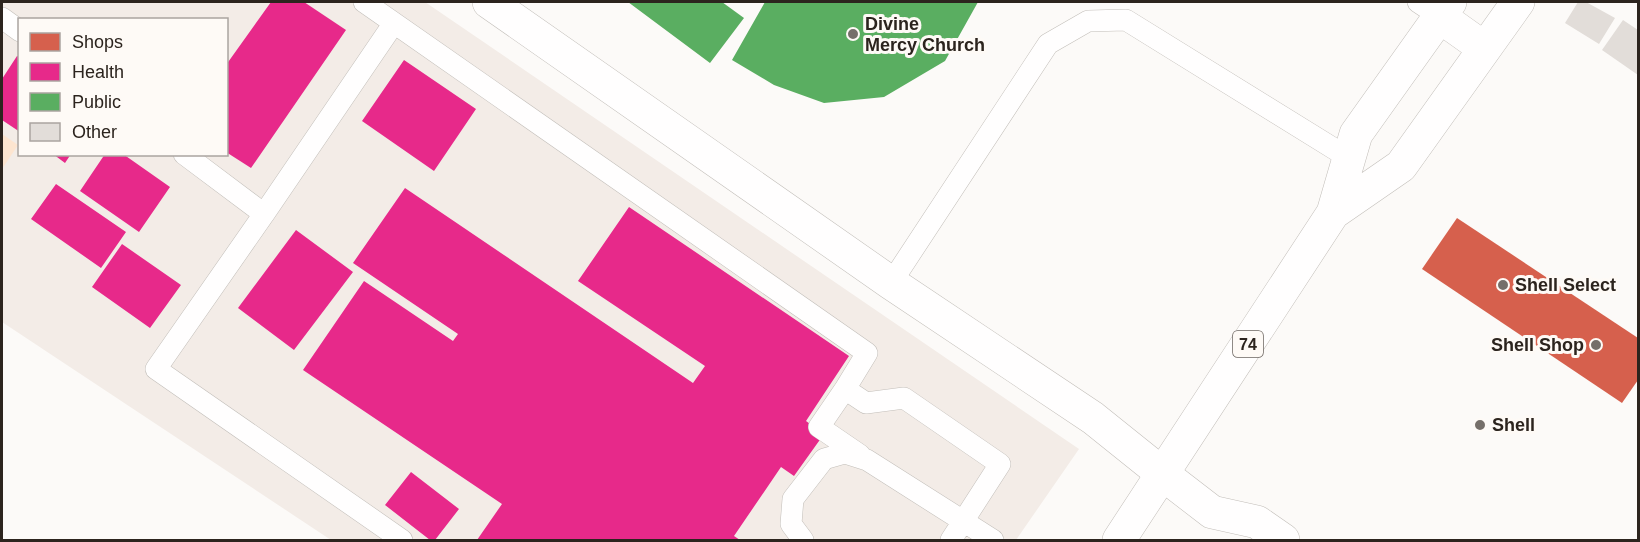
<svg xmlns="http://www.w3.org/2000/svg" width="1640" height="542" viewBox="0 0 1640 542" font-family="Helvetica,sans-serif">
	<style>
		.built { fill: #f3ece7; fill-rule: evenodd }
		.green { fill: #fde5d0 }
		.shops { fill: #d6604d }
		.health { fill: #e7298a }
		.public { fill: #5aae61 }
		.building { fill: #e2ddd9 }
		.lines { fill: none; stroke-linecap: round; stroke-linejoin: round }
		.lane-casing { stroke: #c2beb9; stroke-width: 22 }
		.street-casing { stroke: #c2beb9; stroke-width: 34 }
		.secondary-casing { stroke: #c2beb9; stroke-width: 34 }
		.highway-casing { stroke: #c2beb9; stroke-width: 34 }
		.lane { stroke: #fffefe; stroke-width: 21 }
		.street { stroke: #fffefe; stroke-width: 33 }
		.secondary { stroke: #fffefe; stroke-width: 33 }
		.highway { stroke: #fffefe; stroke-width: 33 }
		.poi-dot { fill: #756f6a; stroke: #fefaf6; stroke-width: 2 }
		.labels { text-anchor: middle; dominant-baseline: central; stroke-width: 6; stroke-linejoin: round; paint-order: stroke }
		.shield { fill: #fefaf6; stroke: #6b645f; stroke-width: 1.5 }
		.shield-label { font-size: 16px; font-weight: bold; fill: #2c241e }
		.poi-label { font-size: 18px; font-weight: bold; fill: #2c241e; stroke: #fefaf6; text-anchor: start }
	</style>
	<rect width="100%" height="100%" fill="#fcfaf8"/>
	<path class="built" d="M2,2h423l654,447 -63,91h-685l-329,-218zM20,20h206v134h-206z"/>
	<path class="green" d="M2,134l16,11 -16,24z"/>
	<path class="shops" d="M1457,218l181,120v42l-16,23 -200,-134z"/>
	<path class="health" d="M271,2h33l42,28 -95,138 -25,-16v-87z
		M17,56l3,1v75l-18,-12v-41z
		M404,60l72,49 -42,62 -72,-50z
		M53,154h18l-6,9z
		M105,154h18l47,33 -31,45 -59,-41z
		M56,184l70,48 -25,36 -70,-49z
		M405,188l288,195 12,-17 -127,-85 51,-74 220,149 -43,65 18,13 -30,42 -13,-9 -47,69 6,4h-263l25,-36 -199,-134 61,-89 89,60 5,-7 -105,-71z
		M296,230l57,42 -59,78 -56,-42z
		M122,244l59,41 -31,43 -58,-41z
		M411,472l48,37 -24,31h-5l-45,-35z"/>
	<path class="public" d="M628,2h94l22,16 -34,45z
		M765,2h213l-33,59 -61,36 -60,6 -50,-18 -42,-25z"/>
	<path class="building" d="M1578,2h8l29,16 -16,26 -34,-21z
		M1623,20l15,10v45l-36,-25z"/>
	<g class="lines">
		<g class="lane-casing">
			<path id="lane" d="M364,2l503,351 -22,36 21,14 38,-5 96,66 -49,76
				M1418,2l21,14
				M2,18l18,13
				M184,154l80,60 130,-191
				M264,214l-108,155 246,171
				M891,283l157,-239 40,-23 38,-1 223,138
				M845,389l-26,38 41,28
				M803,540l-12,-16 2,-25 31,-40 21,-6 22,7 126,80"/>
		</g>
		<g class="street-casing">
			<path id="street" d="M489,2l402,281 202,135 71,57"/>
		</g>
		<g class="secondary-casing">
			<path id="secondary" d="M1164,475l48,37 45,10 26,18"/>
		</g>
		<g class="highway-casing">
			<path id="highway" d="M1439,16l45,32
				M1333,213l68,-47 117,-164
				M1119,540l214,-327 23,-79 94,-132"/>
		</g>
		<use href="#lane" class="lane"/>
		<use href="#street" class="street"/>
		<use href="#secondary" class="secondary"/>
		<use href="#highway" class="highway"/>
	</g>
	<g class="poi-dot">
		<circle cx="853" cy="34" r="6"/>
		<circle cx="1503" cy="285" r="6"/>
		<circle cx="1596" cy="345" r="6"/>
		<circle cx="1480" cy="425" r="6"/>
	</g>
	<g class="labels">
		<rect class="shield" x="1233" y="331" width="30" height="26" rx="4.5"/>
		<g class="shield-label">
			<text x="1248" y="344">74</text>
		</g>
		<g class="poi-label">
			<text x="865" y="24">Divine<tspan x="865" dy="21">Mercy Church</tspan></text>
			<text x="1515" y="285">Shell Select</text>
			<text x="1584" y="345" text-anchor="end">Shell Shop</text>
			<text x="1492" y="425">Shell</text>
		</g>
	</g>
	<rect width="1640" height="542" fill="none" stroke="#2c241e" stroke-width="6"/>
	<rect x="18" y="18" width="210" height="138" fill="#fefaf6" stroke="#aaa4a0" stroke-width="1.5"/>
	<rect x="30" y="33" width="30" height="18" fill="#d6604d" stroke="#aaa4a0" stroke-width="1.5"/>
	<text x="72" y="48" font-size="18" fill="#2c241e">Shops</text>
	<rect x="30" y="63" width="30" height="18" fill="#e7298a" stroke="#aaa4a0" stroke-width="1.5"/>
	<text x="72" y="78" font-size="18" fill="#2c241e">Health</text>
	<rect x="30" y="93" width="30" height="18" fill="#5aae61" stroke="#aaa4a0" stroke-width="1.5"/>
	<text x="72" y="108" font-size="18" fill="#2c241e">Public</text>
	<rect x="30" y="123" width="30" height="18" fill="#e2ddd9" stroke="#aaa4a0" stroke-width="1.5"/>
	<text x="72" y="138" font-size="18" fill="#2c241e">Other</text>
</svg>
